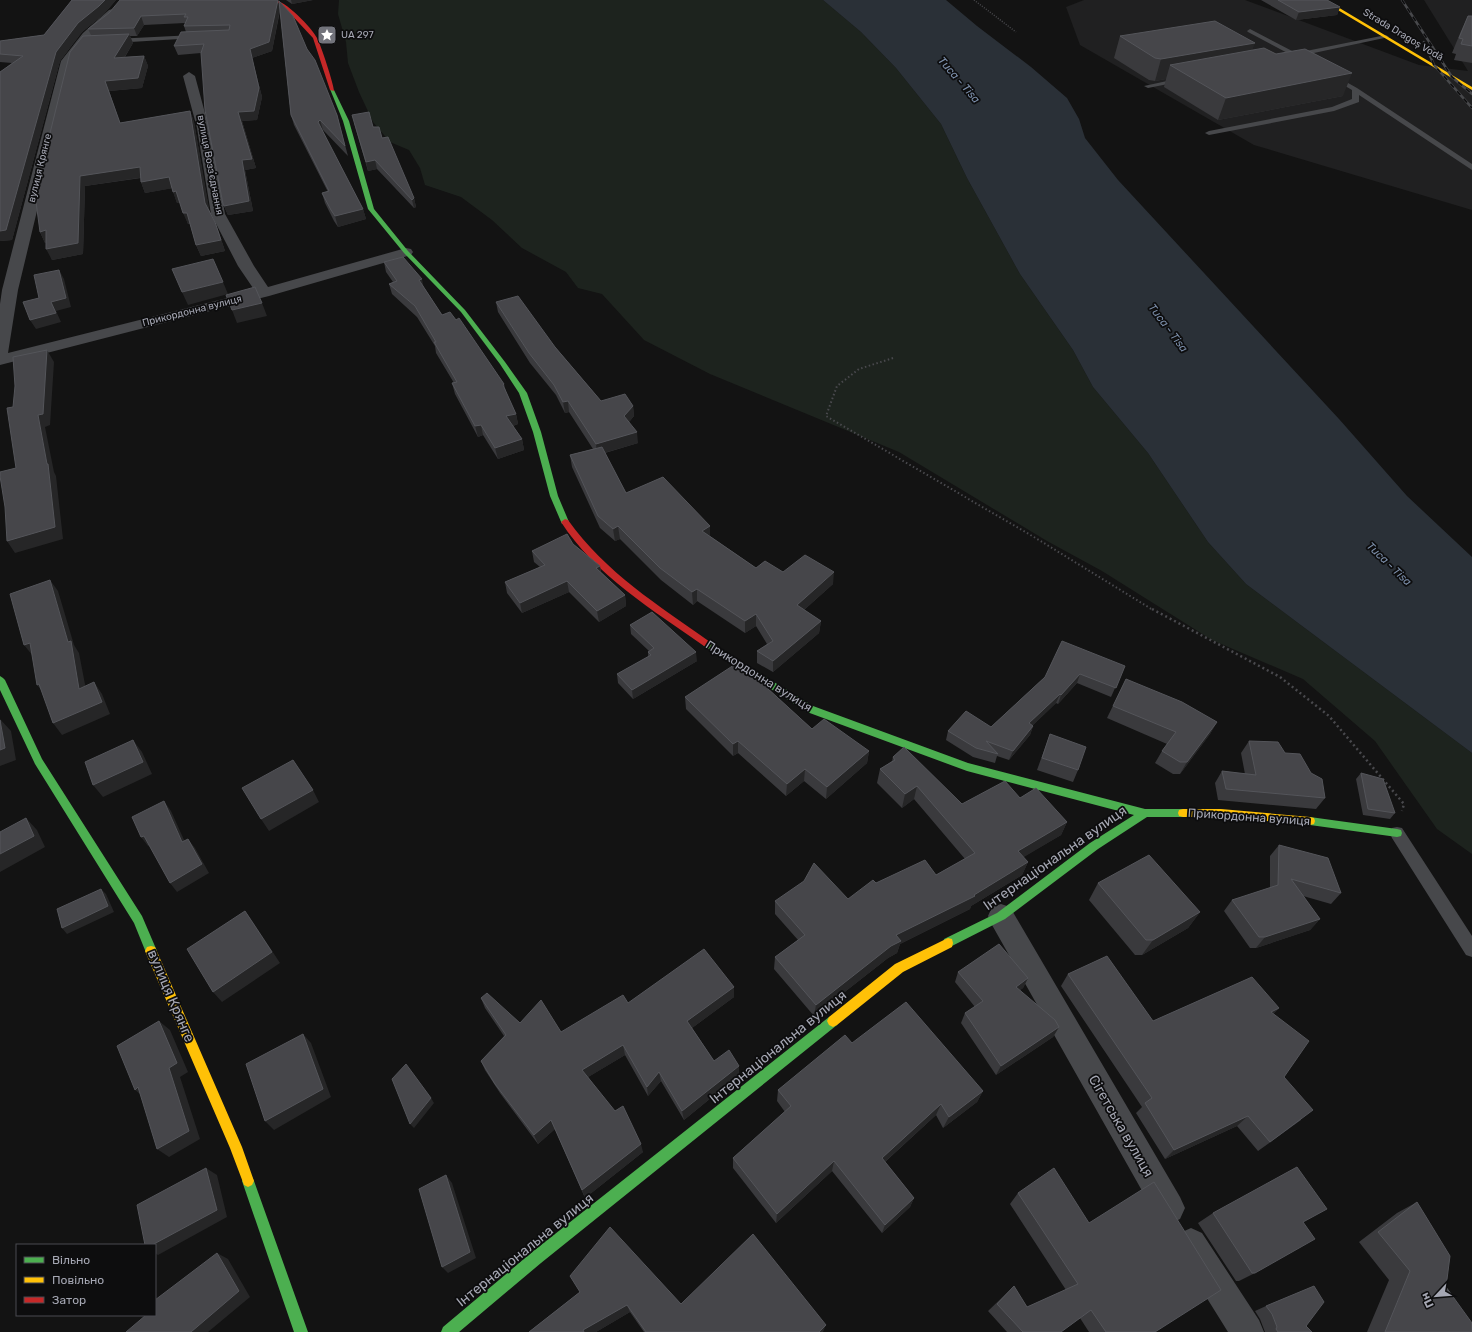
<svg xmlns="http://www.w3.org/2000/svg" width="1472" height="1332" viewBox="0 0 1472 1332" font-family="Rubik,sans-serif">
	<style>
		.built { fill: #202021 }
		.green { fill: #1d231e }
		.water { fill: #2a3037 }
		.lines { fill: none; stroke-linecap: round; stroke-linejoin: round }
		.path-far2 { stroke: #49494d; stroke-width: 1.5; stroke-dasharray: 1 1.5; stroke-linecap: butt }
		.path-far1 { stroke: #49494d; stroke-width: 2; stroke-dasharray: 1.5 2.5; stroke-linecap: butt }
		.path { stroke: #49494d; stroke-width: 2.5; stroke-dasharray: 2 3; stroke-linecap: butt }
		.lane { fill: #47484b; fill-rule: evenodd }
		.street { fill: #47484b; fill-rule: evenodd }
		.fast { fill: #4caf50; fill-rule: evenodd }
		.slow { fill: #ffc107; fill-rule: evenodd }
		.jam { fill: #c62828; fill-rule: evenodd }
		.rail-casing { stroke: #48494c; stroke-width: 2.5 }
		.rail { stroke: #0d0d0e; stroke-width: 1.5; stroke-dasharray: 5; stroke-linecap: butt }
		.wall { fill: #3a3a3d }
		.shaded-wall { fill: #262627 }
		.building { fill: #46464a; stroke: #54555a }
		.labels { text-anchor: middle; dominant-baseline: central; stroke-width: 3.5; stroke-linejoin: round; paint-order: stroke }
		.far-poi-label { font-size: 10px; fill: #a5a7b3; stroke: #0d0d0e; text-anchor: start }
		.far-street-label { font-size: 10px; fill: #a5a7b3; stroke: #0d0d0e }
		.far-water-label { font-size: 11px; font-style: italic; fill: #7d90ac; stroke: #0d0d0e }
		.street-label { font-size: 12px; fill: #a5a7b3; stroke: #0d0d0e }
		.near-street-label { font-size: 14px; fill: #a5a7b3; stroke: #0d0d0e }
	</style>
	<rect width="100%" height="100%" fill="#131313"/>
	<path class="built" d="M1084,0h161l174,65 49,6 -44,-71h48v210l-218,-65 -174,-100 -14,-38z"/>
	<path class="green" d="M339,0h484l38,32 35,36 45,56 26,54 53,96 53,76 20,37 55,66 60,89 38,42 226,169v101l-35,-25 -62,-88 -72,-62 -91,-39 -110,-69 -55,-30 -148,-89 -189,-78 -66,-34 -42,-46 -24,-6 -12,-16 -44,-24 -30,-28 -31,-23 -36,-12 -5,-17 -11,-18 -19,-8 -17,-20 -14,-30 -11,-29 -2,-21 -8,-28z"/>
	<path class="water" d="M823,0h123l31,26 54,41 36,31 12,21 6,19 33,42 221,239 68,77 65,61v196l-226,-169 -38,-42 -60,-89 -55,-66 -20,-37 -53,-76 -53,-96 -26,-54 -45,-56 -35,-36z"/>
	<g class="lines">
		<path class="path-far2" d="M974,0l42,32"/>
		<path class="path-far1" d="M893,358l-34,11 -22,17 -11,30 213,124 114,70"/>
		<path class="path" d="M1152,609l128,68 49,39 75,88 -2,7"/>
		<path class="lane" d="M1250,29l46,24 90,-18 3,2 -94,20 -47,-25 -1,-1z
			M194,35l3,2 -1,1 -82,5 -3,-2 3,-2z
			M1332,74l25,14 115,76v6l-113,-75v7l-25,9 -125,24 -4,-2 4,-2 123,-24 20,-8v-9l-22,-13v-2z
			M1181,78l3,2 -1,1 -35,7 -4,-2z
			M1397,827l5,1 70,108v21l-6,-2 -74,-117 -2,-5 2,-5z"/>
		<path class="street" d="M113,9l5,3 -1,2 -26,23 -18,24 -55,229 -10,63 247,-62 -17,-25 -27,-52 -14,-86 -14,-52 6,-4 6,4 14,52 16,86 29,52 14,21 138,-39 5,1 2,3 -2,3 -142,41 -269,69v-61l2,-14 59,-229 22,-28 26,-23z
			M1001,904l9,3 170,290 5,11 -5,11 -11,5 -11,-5 -166,-294 -4,-9 4,-9z
			M1191,1228l11,5 57,87 5,12h-36l-48,-77 -5,-11 5,-11z"/>
		<path class="fast" d="M330,89l4,1 15,31 25,88 34,42 57,59 40,52 22,31 14,39 17,64 11,26 -1,2h-6l-12,-28 -17,-64 -14,-39 -19,-29 -39,-52 -57,-59 -36,-44 -25,-88z
			M707,641l106,65 155,57 177,46h38l4,1 1,3 -1,3 -4,1h-36l-49,32 -93,70 -57,29 -4,-1 -1,-4 1,-4 53,-26 93,-70 44,-28 -167,-44 -160,-59 -103,-66 -1,-2z
			M0,676l3,2 2,2 37,79 100,157 15,35 -2,4 -4,1 -4,-1 -13,-32 -99,-159 -35,-74z
			M1310,817l87,12 4,1 1,3 -1,3 -4,1 -87,-12 -4,-1 -1,-3 1,-3z
			M833,1015l4,2 2,4 -2,4 -296,238 -82,69h-18l2,-5 88,-74 298,-236z
			M248,1175l4,2 2,4 54,151h-14l-52,-151 2,-4z"/>
		<path class="slow" d="M1321,0h5l146,87v3z
			M1183,809h38l89,8 4,1 1,3 -1,3 -4,1 -89,-8h-38l-4,-1 -1,-3 1,-3z
			M948,938l4,1 1,4 -1,4 -49,25 -66,53 -4,2 -4,-2 -2,-4 2,-4 66,-53z
			M151,946l4,1 87,200 12,34 -2,4 -4,2 -4,-2 -14,-37 -85,-197 2,-4z"/>
		<path class="jam" d="M274,0c11,0 38,28 43,38 4,7 17,47 17,53l-4,-1 -17,-52 -28,-30z
			M565,519l3,1c38,53 90,85 142,122l1,2 -1,2h-6c-51,-36 -108,-70 -143,-124z"/>
		<g class="rail-casing">
			<path id="rail" d="M1402,0l50,77 20,17
				M1424,42l10,23 38,43"/>
		</g>
		<use href="#rail" class="rail"/>
	</g>
	<path class="wall" d="M72,0h44l-13,15 -21,17 -22,29 -48,179 -12,1v-169l12,-9 -12,-1v-21l44,-6z
		M286,0h27l-21,4z
		M1261,0h66l13,7 -3,8 -41,5z
		M279,5l28,44 30,66 11,41 -25,-26h-1l41,79 3,10 -28,8 -4,-6 -9,-18 -3,-10 6,-1 -34,-67 -3,-10 -11,-104 -8,40 -20,7 10,39 -5,23 -15,1 14,47 -11,2 8,41 -25,4 -5,-11 -22,-151 -23,2 -4,-9 12,-14 -2,-6 1,-3 -41,2 -7,11h-7l3,7 -8,14 19,-1 4,10 -6,22 -33,3 11,32 70,-12 4,11 15,88 6,12 4,11 6,18 -24,5 -5,-11 -6,-21h-2l-8,-22 -3,1 -5,-15 -27,5 -4,-11v-4l-56,8 -2,68 -31,6 -6,-18 -1,1 -5,-11 51,-197 -3,-6 21,-16z
		M1468,16h4v47l-18,-3 2,-6 -4,-1 9,-22z
		M1120,36l132,14 91,46 -125,24 -54,-33 2,-8 -11,2 -6,-1 -35,-22z
		M354,123l19,4 9,11 32,60 2,9 -2,1 -37,-39 -9,2z
		M384,262l39,24 19,29 62,69 2,8 10,22 2,10 -5,2 9,13 2,11 -26,9 -15,-24 -5,2 -23,-43 -3,-11h2l-18,-30 -1,-7 -18,-29 -25,-23 -3,-10 4,-2 -7,-10z
		M496,302l59,45 46,54 32,5 1,10 -5,6 9,21 -33,10 21,40 84,33v10l46,32 27,4 50,12 -29,26 17,11 -2,12 -46,39 -16,-9v-12l10,-7 -11,-18 -11,7 -48,-32 -4,4 -32,-25 -41,-41 -5,2 -15,-13 -28,-61 -2,-12 23,-6 -24,-37 -4,1 -9,-18 -26,-32 -32,-51z
		M573,544l27,22 1,6 24,23 1,11 -27,16 -30,-30 -47,21 -15,-20 -2,-11 35,-15 -6,-5 -2,-11z
		M630,625l67,36 -64,38 -15,-16 -1,-9 31,-17v-5l1,-1 -18,-17z
		M1125,666l-14,31 -34,-14 -19,21 -2,-1 -23,22v1l-3,9 -21,25 -12,-4 -2,7 -22,-6 -27,-17 2,-9 43,-4 54,-50z
		M756,675l-1,2 57,52 57,22 -2,12 -41,36 -22,-18 -18,15 -48,-43 -5,3 -47,-47 -1,-12z
		M1126,679l91,43 -7,12 -30,40h-7l-18,-11 7,-12 5,-7 -60,-26z
		M1050,734l28,36 -5,12 -36,-12z
		M1249,741l36,12 40,45 -9,11 -98,-9 -3,-17 7,-12 23,3 -4,-21z
		M893,757l69,47 58,-6 47,24 -6,13 -38,22 5,5 -6,13 -51,31 -1,3 -70,35 -3,9 -9,5 -74,58 -40,-47 1,-12 23,-17 -23,-26v-13l73,-2 28,-16 60,-8 29,-16 -51,-60 -12,9 -25,-25 3,-14 12,-8z
		M1361,773l34,40 -5,6 -27,-4 -7,-36z
		M1279,845l62,48 -10,11 -28,-8 17,23 -10,11 -54,18h-6l-26,-37 8,-11 38,-12v-32z
		M1098,883l102,29 -12,16 -46,27h-7l-46,-55z
		M958,972l70,6 -5,10 -3,2 39,37 -6,10 -57,38 -35,-52 4,-10 10,-6 -20,-25z
		M1068,974l85,47 126,-13 -6,6 11,63 17,43 -43,31 -21,-25 -72,33 -29,-46 6,-6 -81,-121z
		M734,987v10l-42,31 22,33 25,14 -55,45 -23,-39 -13,15 -23,-41 -37,22 55,75 -58,46 -30,-69 -17,15 -38,-51 -15,-23 -4,-9 23,-25 -19,-28 -4,-10 39,25 41,9 67,-29z
		M852,1043l131,48 -6,11 -34,26 -7,-13 -51,47 29,36 -4,9 -28,26 -50,-62 -56,52 -43,-55v-10l52,-46 -8,-11 1,-11z
		M1018,1193l137,139h-66l-9,-14 -19,14h-54l-19,-21 26,-25 13,21 39,-17 -56,-86z
		M1417,1202l29,85 26,45h-105l22,-52 -30,-38 38,-29z
		M1213,1213l90,9 -48,51 -16,8h-3l-38,-58z
		M580,1292l101,12 142,27v1h-179l-14,-20 -34,20h-67z
		M1266,1306l40,20 6,6h-47l-5,-13 -5,-8z"/>
	<path class="shaded-wall" d="M105,0h11l-13,15 -21,17 -22,29 -48,179 -12,1v-10l56,-179 22,-29z
		M278,0l2,9 -8,42 -20,7 10,39 -5,23 -15,1 14,47 -11,2 8,41 -25,4 -4,-9 18,-46 -4,-48 12,-63z
		M291,0h22l-21,4z
		M1340,7l-3,8 -41,5 3,-8z
		M141,16l3,9 -7,11 -3,-8z
		M129,34l4,9 -15,25 -4,-10z
		M1255,43l-8,21 -77,1 -4,14 -11,2 6,-22z
		M144,56l4,10 -6,22 -33,3 15,42 -19,-52z
		M1352,73l-9,23 -125,24 8,-22z
		M190,111l4,11 16,92 -5,-11z
		M320,120l3,10 -2,2 -3,-10z
		M375,160l2,9 -9,2 -2,-9z
		M140,167l5,10 -60,9 -2,68 -31,6 -6,-11 34,-73z
		M169,177l5,11 -29,5 -4,-11z
		M176,191l5,11 -4,1 -4,-11z
		M414,198l2,9 -2,1 -2,-8z
		M363,209l3,10 -28,8 -3,-11z
		M183,213h4l4,10 -3,1z
		M215,222l4,11 6,18 -24,5 -5,-11z
		M46,230l5,11 -6,2 -5,-11z
		M59,270l5,9 7,28 -15,4 5,11 -25,7 -6,-9 21,-18z
		M422,279l2,10 -5,-9z
		M223,282l5,12 -40,11 -6,-13z
		M262,303l5,13 -30,7 -5,-13z
		M47,350l7,12 -4,63 -5,2 9,45 2,4 7,63 -48,14 -8,-12 40,-77 -9,-49z
		M504,384l3,11 -4,-10z
		M568,401l1,11 -4,1 -2,-11z
		M633,406l1,10 -9,11 -1,-11z
		M516,414l2,10 -9,3 -3,-11z
		M481,425l2,10 -5,2 -3,-11z
		M637,432l1,11 -41,12 -1,-11z
		M522,439l2,11 -26,9 -3,-11z
		M618,526l2,13 -5,2 -2,-12z
		M710,526v12l-8,-7z
		M600,566l1,11 -5,-9z
		M834,572l-1,12 -37,33 1,-12z
		M50,580l8,11 16,54 5,8 9,47 -9,-11 -11,-47z
		M567,581l2,11 -47,21 -2,-10z
		M697,589v12l-4,4 -1,-13z
		M625,595l1,11 -27,16 -2,-11z
		M756,614v12l-11,7v-12z
		M821,621l-2,12 -46,39v-11z
		M30,643l3,13 -9,-11z
		M696,652l1,9 -64,38 -1,-9z
		M1080,674l-3,9 -19,21 3,-9z
		M94,682l8,12 8,20 -48,21 -9,-12z
		M39,684l7,12 -9,-11z
		M1060,694l-4,9 -30,29 3,-9z
		M0,719l11,12 5,29 -16,6z
		M1217,722l-7,12 -30,40 7,-12z
		M1033,726l-3,9 -21,25 4,-9z
		M133,740l9,12 10,22 -49,23 -10,-12z
		M738,741v12l-5,3v-12z
		M869,751l-2,12 -41,36 1,-12z
		M805,769l-1,12 -18,15 1,-12z
		M917,786l-3,13 -12,9 3,-14z
		M313,790l6,12 -50,29 -8,-12z
		M164,801l7,10 18,40 -7,-9z
		M26,818l11,12 8,17 -45,25v-18z
		M1067,822l-6,13 -49,29 6,-13z
		M144,836l8,9 -4,1 -7,-9z
		M188,839l7,9 14,25 -32,19 -7,-9z
		M1028,862l-6,13 -51,31 -1,3 -70,35 -3,9 -9,5 -74,58 2,-11 80,-70 78,-40z
		M101,889l5,5 8,18 -47,22 -5,-6z
		M245,911l8,11 27,41 -58,39 -9,-10z
		M1200,912l-12,16 -46,27 11,-15z
		M1320,919l-10,11 -54,18 9,-11z
		M1028,978l-5,10 -12,9 5,-10z
		M734,987v10l-46,34 -1,-10z
		M1279,1008l-11,11 3,-7z
		M159,1021l11,9 18,42 -8,5 20,62 -31,18 -12,-8 12,-81z
		M1059,1027l-6,10 -57,38 5,-9z
		M303,1034l8,9 20,54 -57,33 -9,-9z
		M623,1045l2,10 -40,24 -3,-9z
		M739,1066v9l-55,45 -2,-9z
		M659,1072l2,9 -13,15 -1,-9z
		M138,1087l8,12 -11,-9z
		M983,1091l-6,11 -34,26 6,-11z
		M431,1098l3,5 -20,25 -4,-4z
		M941,1104l-5,11 -58,53 4,-10z
		M1248,1116l-11,10 -72,33 9,-9z
		M551,1120l4,9 -17,15 -4,-9z
		M641,1144l2,8 -58,46 -3,-8z
		M834,1161l-2,10 -56,52 1,-9z
		M206,1168l11,7 10,42 -69,38 -3,-2v-8h-3z
		M446,1175l6,8 24,75 -28,15 -6,-6z
		M914,1198l-4,9 -28,26 3,-8z
		M217,1253l11,6 22,38 -42,35h-17z
		M627,1305l3,7 -34,20h-12l-1,-2z
		M826,1325l-3,7h-4z"/>
	<path class="building" d="M72,0h33l-6,6 -21,17 -22,29 -50,178 -6,1v-159l23,-16 -23,-2v-13l44,-6z
		M120,0h158l-9,42 -19,7 9,39 -5,23 -16,1 14,47 -10,1 7,41 -25,5 -1,-2 -18,-94 -4,-57 3,-9 -30,2 7,-14 48,-2 1,-5 -46,1 4,-9h-4l2,-3 -45,2 -7,12 -46,1 21,-16z
		M1278,0h49l13,7 -41,5z
		M279,1l14,15 14,33 8,11 22,55 8,31 -25,-26 -2,2 45,87 -28,7 -4,-6 -9,-17 7,-2 -38,-76z
		M1468,16h4v30l-11,-2 2,-5 -4,-1z
		M1215,21l40,22 -94,16 -6,-1 -35,-22z
		M129,34l-15,24 30,-2 -6,22 -33,3 15,42 70,-12 15,92 10,19 6,18 -25,5 -9,-32h-4l-7,-22 -3,1 -4,-15 -28,5 -1,-15 -60,9 -2,67 -32,6v-19l-6,2 -5,-38 35,-142 13,-16z
		M1264,48l12,6 29,-5 47,24 -126,25 -56,-33z
		M369,112l4,15h6l3,11 6,-1 26,61 -2,2 -37,-40 -9,2 -14,-47z
		M403,257l19,22 -3,1 23,35 8,-3 6,8 3,-2 45,66 -1,1 13,29 -10,2 16,23 -27,9 -14,-23 -6,1 -23,-43 5,-1 -23,-40h2l-21,-36 -26,-22 8,-3 -13,-19z
		M213,259l10,23 -41,10 -10,-23z
		M59,270l7,28 -15,4 5,11 -26,7 -7,-18 16,-4 -5,-23z
		M255,287l7,16 -30,7 -6,-15z
		M518,296l37,51 46,54 24,-7 8,12 -9,10 13,16 -41,12 -28,-43 -5,1 -9,-17 -25,-32 -33,-51z
		M47,350l-4,64 -5,1 9,49h1l7,63 -48,14 -2,-34 -5,-31v-4l16,-4 -9,-60 6,-1 2,-21 -2,-29z
		M602,447l24,46 37,-16 47,49 -8,5 54,37 9,-7 18,11 22,-17 29,17 -37,33 24,16 -48,40 -16,-10 16,-10 -17,-27 -11,7 -48,-32 -5,3 -32,-24 -42,-42 -5,3 -15,-13 -28,-61z
		M567,534l6,10 27,22 -4,2 29,27 -28,16 -30,-30 -47,22 -15,-21 40,-17 -13,-14z
		M50,580l18,62 3,-1 8,48 15,-7 8,20 -49,21 -14,-39 -2,1 -7,-42 -6,2 -14,-51z
		M652,612l44,40 -64,38 -15,-16 34,-19 -3,-3 6,-4 -24,-23z
		M1062,641l63,25 -9,22 -36,-14 -19,21 -1,-1 -31,29 4,3 -20,25 -27,-10 12,13 -22,-6 -28,-17 18,-20 25,16 54,-50z
		M737,663l19,12 -2,1 58,53 12,-10 45,32 -42,36 -22,-18 -18,15 -49,-43 -5,3 -48,-47z
		M1126,679l56,23 35,20 -30,40h-7l-18,-11 14,-19 -63,-26z
		M0,720l5,28 -5,2z
		M1050,734l36,13 -8,23 -36,-12z
		M133,740l10,22 -50,23 -8,-23z
		M1249,741l29,1 7,11 15,1 11,19 11,6 3,19 -99,-9 -4,-18 34,4z
		M904,747l58,57 43,-23 15,17 16,-10 31,34 -49,29 10,11 -54,33 1,1 -79,39 5,6 -10,5 -75,59 -41,-48 30,-22 -30,-34 29,-20 10,-18 34,36 25,-19 3,3 49,-23 11,15 39,-22 -58,-67 -12,8 -25,-25 15,-9 -2,-3z
		M293,760l20,30 -52,29 -19,-31z
		M1361,773l22,6 12,34 -27,-4z
		M164,801l18,41 6,-3 14,25 -32,19 -26,-47 -3,1 -9,-20z
		M26,818l8,18 -34,18v-22z
		M1279,845l49,13 13,35 -50,-14 29,40 -55,18h-6l-27,-37 46,-15z
		M1149,855l51,57 -47,28h-7l-48,-57z
		M101,889l7,17 -46,22 -5,-19z
		M245,911l27,41 -59,40 -26,-43z
		M999,944l29,34 -12,9 39,33 4,7 -58,39 -36,-53 18,-12 -25,-29z
		M704,949l30,38 -47,34 27,40 15,-11 10,16 -57,45 -23,-39 -12,15 -24,-42 -41,25 33,41 8,-5 18,38 -59,46 -31,-70 -17,15 -39,-51 -14,-23 25,-26 -25,-37 6,-5 33,30 21,-23 20,32 62,-37 5,8z
		M1107,956l46,65 99,-44 27,31 -8,4 38,29 -25,36 29,33 -43,32 -22,-26 -74,34 -29,-47 7,-5 -84,-124z
		M906,1002l77,89 -34,26 -8,-13 -59,54 32,40 -29,27 -51,-64 -57,53 -44,-56 58,-52 -13,-16 67,-55 7,8z
		M159,1021l18,42 -8,5 20,63 -32,18 -19,-62 -3,3 -18,-44z
		M303,1034l20,55 -58,32 -19,-57z
		M406,1064l25,34 -21,26 -18,-45z
		M1297,1167l30,42 -24,13 12,17 -60,34h-3l-39,-60z
		M206,1168l11,42 -65,35h-7l-8,-40z
		M1054,1168l35,55 65,-41 67,108 -66,42h-49l-15,-22 -30,22h-38l-26,-28 17,-18 13,21 51,-23 -60,-91z
		M446,1175l24,77 -28,15 -23,-78z
		M1417,1202l33,54 -4,31 26,36v9h-87l25,-61 -32,-39z
		M610,1227l71,77 72,-70 73,91 -7,7h-173l-19,-27 -44,25 1,2h-55l51,-40 -10,-16z
		M217,1253l22,38 -48,41h-65l20,-17h9v-15z
		M1314,1286l10,16 -18,24 6,6h-34l-2,-3 1,-2 -5,-13 -6,-8z"/>
	<defs>
		<g id="sight-square" transform="scale(1)"><rect x="-9" y="-9" width="18" height="18" rx="4" fill="#72737b" stroke="#0d0d0e"/><path d="M0-6L1.8-2.2L6-1.7L2.9 1.2L3.7 5.4L0 3.3L-3.7 5.4L-2.9 1.2L-6-1.7L-1.8-2.2Z" fill="#fff"/></g>
	</defs>
	<g fill-rule="evenodd">
		<use href="#sight-square" x="327" y="35"/>
	</g>
	<g class="labels">
		<g class="far-poi-label">
			<text x="341" y="35">UA 297</text>
		</g>
		<g class="far-street-label">
			<text transform="translate(1403 35) rotate(31)">Strada Dragoș Vodă</text>
			<text transform="translate(210 165) rotate(79)">вулиця Воззʼєднання</text>
			<text transform="translate(40 168) rotate(-76)">вулиця Крянге</text>
			<text transform="translate(192 311) rotate(-14)">Прикордонна вулиця</text>
		</g>
		<g class="far-water-label">
			<text transform="translate(959 80) rotate(49)">Тиса - Tisa</text>
			<text transform="translate(1168 328) rotate(53)">Тиса - Tisa</text>
			<text transform="translate(1389 564) rotate(44)">Тиса - Tisa</text>
		</g>
		<g class="street-label">
			<text transform="translate(759 676) rotate(32)">Прикордонна вулиця</text>
			<text transform="translate(1249 817) rotate(4)">Прикордонна вулиця</text>
		</g>
		<g class="near-street-label">
			<text transform="translate(1055 858) rotate(-35)">Інтернаціональна вулиця</text>
			<text transform="translate(171 996) rotate(67)">вулиця Крянге</text>
			<text transform="translate(778 1047) rotate(-39)">Інтернаціональна вулиця</text>
			<text transform="translate(1121 1126) rotate(60)">Сігетська вулиця</text>
			<text transform="translate(525 1250) rotate(-39)">Інтернаціональна вулиця</text>
		</g>
	</g>
	<rect x="16" y="1244" width="140" height="72" fill="#0d0d0e" stroke="#4a4b50"/>
	<rect x="24" y="1257" width="20" height="6" fill="#4caf50" stroke="#4a4b50"/>
	<text x="52" y="1264" font-size="12" fill="#a5a7b3">Вільно</text>
	<rect x="24" y="1277" width="20" height="6" fill="#ffc107" stroke="#4a4b50"/>
	<text x="52" y="1284" font-size="12" fill="#a5a7b3">Повільно</text>
	<rect x="24" y="1297" width="20" height="6" fill="#c62828" stroke="#4a4b50"/>
	<text x="52" y="1304" font-size="12" fill="#a5a7b3">Затор</text>
	<g transform="translate(1436 1296) rotate(244)" stroke="#0d0d0e" stroke-width="3" paint-order="stroke">
	<path d="M0-3L7 15L0 10L-7 15Z" fill="#a5a7b3"/>
	<text y="-6" font-size="11" font-weight="bold" text-anchor="middle" fill="#a5a7b3">Пн</text>
	</g>
</svg>
